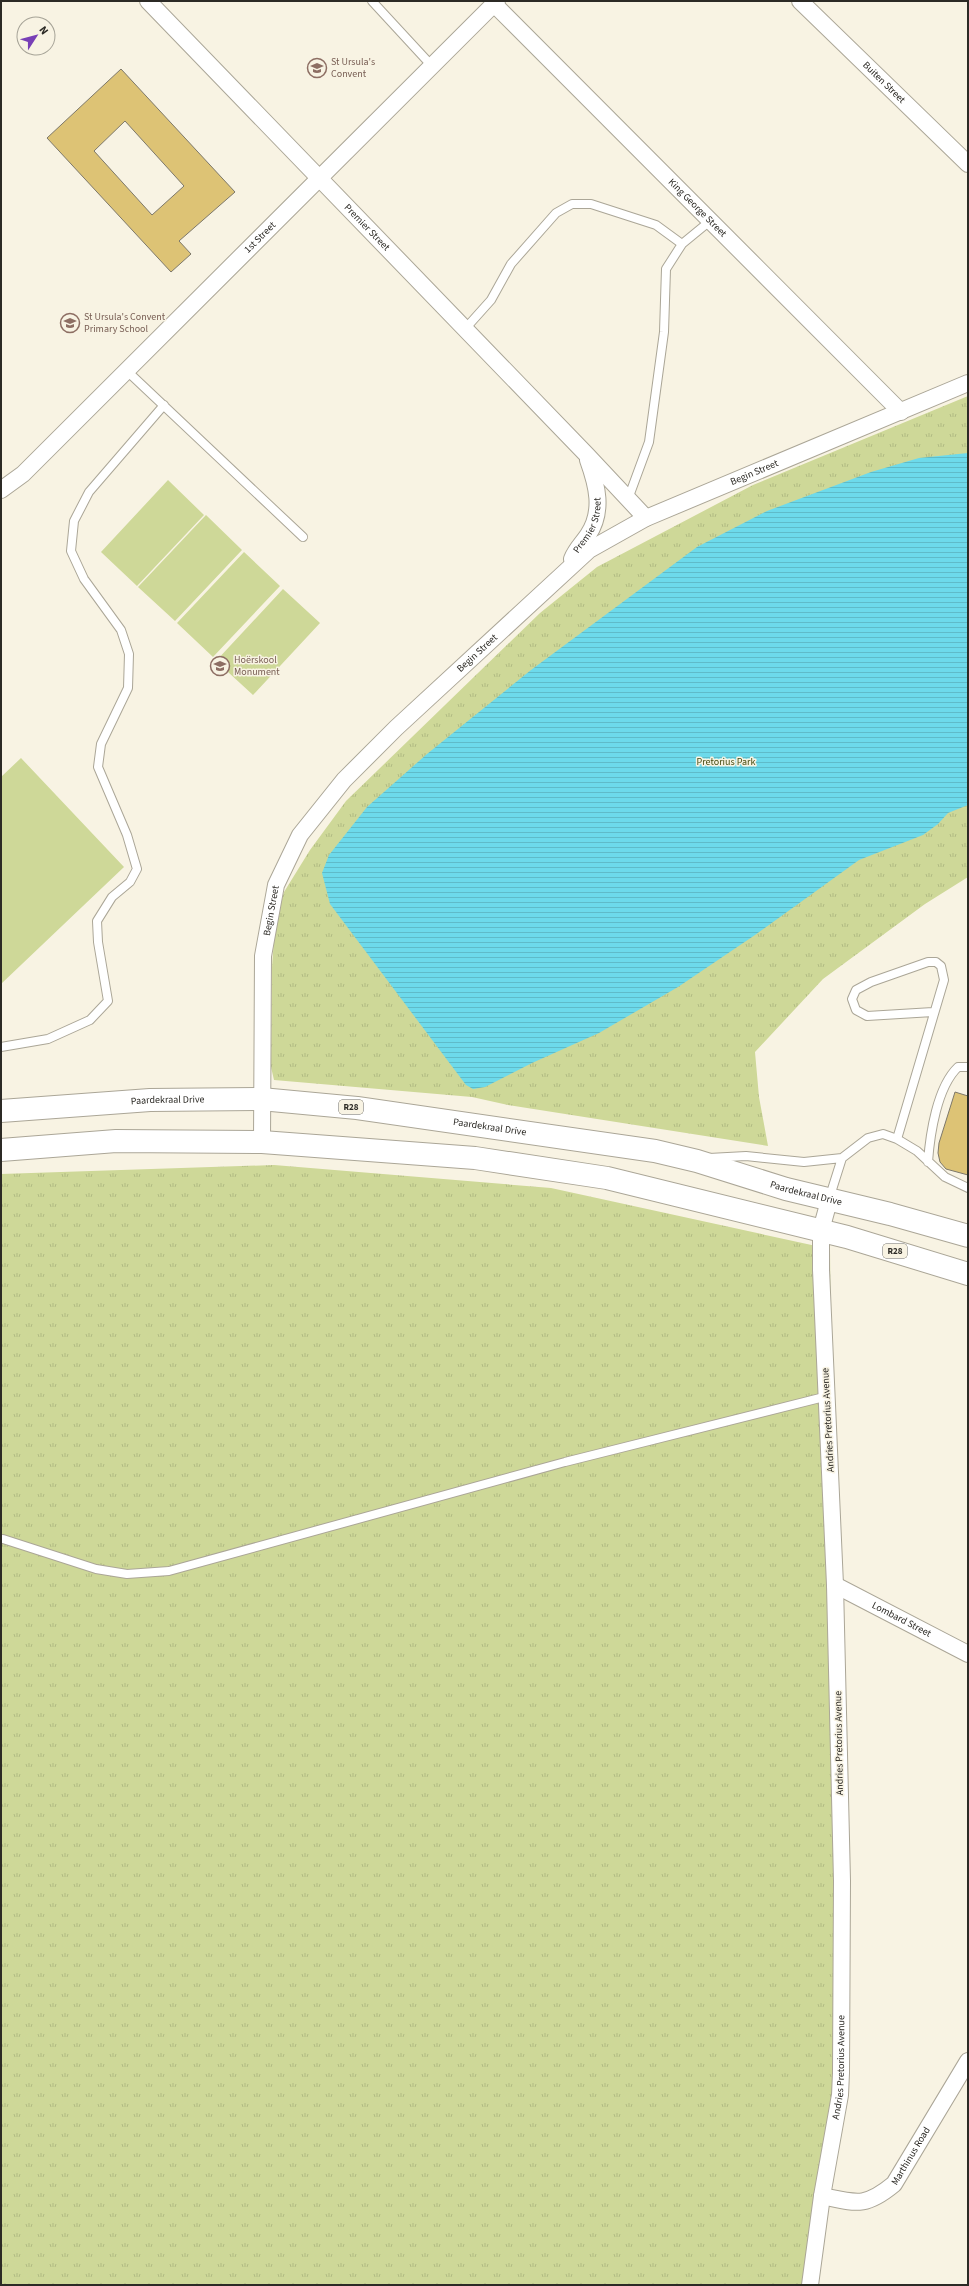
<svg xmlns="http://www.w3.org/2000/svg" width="969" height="2286" viewBox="0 0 969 2286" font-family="'Source Sans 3',sans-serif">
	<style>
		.grass { fill: url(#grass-tufts) }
		.pitch { fill: #ced898 }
		.water { fill: url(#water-rules) }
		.building { fill: #ddc375; stroke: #7d786a; fill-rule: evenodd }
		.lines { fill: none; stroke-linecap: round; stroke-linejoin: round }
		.lane-casing { stroke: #aba697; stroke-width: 10 }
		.street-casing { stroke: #aba697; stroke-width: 18 }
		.primary-casing { stroke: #aba697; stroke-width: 24 }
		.lane { stroke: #fff; stroke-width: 8 }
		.street { stroke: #fff; stroke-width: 16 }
		.primary { stroke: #fff; stroke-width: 22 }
		.labels { text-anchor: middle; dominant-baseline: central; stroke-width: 3; stroke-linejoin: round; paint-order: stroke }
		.shield { fill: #f8f3e3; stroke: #69665e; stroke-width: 1 }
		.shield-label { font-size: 9px; font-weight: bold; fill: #2c2a25 }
		.education-label { font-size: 10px; fill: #785e54; stroke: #f8f3e3; text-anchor: start }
		.street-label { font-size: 10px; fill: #2c2a25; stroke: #f8f3e3 }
		.park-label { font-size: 10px; fill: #464d12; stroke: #f8f3e3 }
	</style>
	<defs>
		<pattern id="grass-tufts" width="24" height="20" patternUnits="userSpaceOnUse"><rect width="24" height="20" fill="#ced898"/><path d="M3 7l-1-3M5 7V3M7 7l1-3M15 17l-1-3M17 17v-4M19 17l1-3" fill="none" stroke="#b1ba83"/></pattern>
		<pattern id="water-rules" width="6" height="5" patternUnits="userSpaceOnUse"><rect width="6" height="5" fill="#6ddaeb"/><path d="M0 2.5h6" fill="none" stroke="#5fbbc9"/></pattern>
	</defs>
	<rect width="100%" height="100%" fill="#f8f3e3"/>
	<path class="grass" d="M968,396v481l-43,27 -102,75 -68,73 4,45 9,49 -260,-41 -36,-8 -198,-17 -3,-13 1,-100 3,-42 9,-33 26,-42 36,-49 194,-188 57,-46 156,-82z
		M274,1165l277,23 279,61 8,838 -29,198h-808v-1111z"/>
	<path class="pitch" d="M168,480l36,35 -67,71 -36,-34z
		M206,515l36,35 -67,71 -37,-34z
		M244,552l36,34 -67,71 -36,-34z
		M283,589l37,34 -67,72 -37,-34z
		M21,758l103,109 -123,117v-207z"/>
	<path class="water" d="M968,453v352l-20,8 -10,11 -15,11 -64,25 -104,75 -77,52 -79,46 -67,30 -47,24 -12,2 -7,-4 -136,-181 -8,-31 7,-18 38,-48 60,-53 104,-84 166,-123 70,-36 104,-39 48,-14z"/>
	<path class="building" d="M121,69l114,123 -56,49 12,13 -20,18 -124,-134zM125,121l59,65 -32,29 -58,-64z
		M955,1092l13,4v79l-22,-6 -6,-7 -2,-9 1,-10z"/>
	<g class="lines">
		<g class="lane-casing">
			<path id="lane" d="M372,1l60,65
				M465,329l26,-29 20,-36 45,-51 16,-9h19l65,21 26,19
				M126,370l177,167
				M628,499l21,-57 15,-110 2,-63 16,-25 28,-23
				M1,1047l47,-8 42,-19 18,-19 -10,-59 -1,-21 15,-24 18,-15 7,-13 -10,-34 -29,-68 3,-23 27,-56 1,-34 -8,-24 -37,-51 -13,-28 3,-30 15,-29 75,-87
				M897,1139l47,-159 -3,-14 -5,-4h-8l-57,20 -15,8 -4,9 4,11 11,6 66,-4
				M709,1158l37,-2 58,6 38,-4
				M928,1162c2,-28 9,-75 30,-95h10
				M829,1199l13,-41 26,-20 15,-4 14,5 20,12 28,26 23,11
				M3,1539l93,30 31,5 42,-3 396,-109 263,-66"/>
		</g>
		<g class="street-casing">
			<g id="street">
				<path id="s1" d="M148,1l438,453 60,64"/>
				<path id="s2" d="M800,1l168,163"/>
				<path id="s3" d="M494,4l407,408"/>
				<path id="s4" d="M1,490l22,-16 474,-473"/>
				<path id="s5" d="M572,559c4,-10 10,-15 16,-24 16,-24 9,-50 0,-75"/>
				<path id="s6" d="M262,1142l1,-186 13,-71 24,-50 44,-55 52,-52 193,-178 57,-32 322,-135"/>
				<path id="s7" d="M835,1585l133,69"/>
				<path id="s8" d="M822,2196c34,7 43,12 72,-12l74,-123"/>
				<path id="s9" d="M810,2285l12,-89 18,-101 1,-22 1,-192 -7,-296 -14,-315v-40l8,-29"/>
			</g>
		</g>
		<g class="primary-casing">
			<g id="primary">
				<path id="s10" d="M1,1111l149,-11 111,-1 96,9 298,43 42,10 89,28 104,25 78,22"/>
				<path d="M1,1150l115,-9 146,1 213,16 132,20 240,59 121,37"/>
			</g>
		</g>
		<use href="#lane" class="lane"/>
		<use href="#street" class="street"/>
		<use href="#primary" class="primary"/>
	</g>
	<defs>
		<g id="school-ring" transform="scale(1)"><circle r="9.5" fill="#f8f3e3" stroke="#8d6e63" stroke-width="1.5"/><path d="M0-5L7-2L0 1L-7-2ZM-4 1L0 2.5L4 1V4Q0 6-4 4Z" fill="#8d6e63"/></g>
	</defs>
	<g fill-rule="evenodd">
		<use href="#school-ring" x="317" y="68"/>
		<use href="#school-ring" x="70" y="323"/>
		<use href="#school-ring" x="220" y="666"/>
	</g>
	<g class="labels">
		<g class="shield">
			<rect x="339" y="1100" width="24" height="14" rx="3"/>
			<rect x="883" y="1244" width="24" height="14" rx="3"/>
		</g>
		<g class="shield-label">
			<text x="351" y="1107">R28</text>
			<text x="895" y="1251">R28</text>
		</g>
		<g class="education-label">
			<text x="331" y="62">St Ursula's<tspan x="331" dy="12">Convent</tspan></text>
			<text x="84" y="317">St Ursula's Convent<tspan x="84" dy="12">Primary School</tspan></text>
			<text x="234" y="660">Hoërskool<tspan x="234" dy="12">Monument</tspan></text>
		</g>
		<g class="street-label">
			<text stroke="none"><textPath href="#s2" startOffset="117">Buiten Street</textPath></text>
			<text stroke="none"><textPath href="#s3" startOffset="288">King George Street</textPath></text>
			<text stroke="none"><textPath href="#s1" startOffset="315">Premier Street</textPath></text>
			<text stroke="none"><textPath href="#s4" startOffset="362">1st Street</textPath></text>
			<text stroke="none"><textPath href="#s6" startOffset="903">Begin Street</textPath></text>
			<text stroke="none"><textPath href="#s5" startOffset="38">Premier Street</textPath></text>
			<text stroke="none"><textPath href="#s6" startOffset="568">Begin Street</textPath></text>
			<text stroke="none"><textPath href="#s6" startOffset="232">Begin Street</textPath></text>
			<text stroke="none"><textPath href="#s10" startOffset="167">Paardekraal Drive</textPath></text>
			<text stroke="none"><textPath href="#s10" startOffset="491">Paardekraal Drive</textPath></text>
			<text stroke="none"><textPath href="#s10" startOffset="815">Paardekraal Drive</textPath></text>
			<text transform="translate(828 1420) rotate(-93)">Andries Pretorius Avenue</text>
			<text stroke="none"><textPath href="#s7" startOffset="75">Lombard Street</textPath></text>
			<text transform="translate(839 1743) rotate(-91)">Andries Pretorius Avenue</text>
			<text stroke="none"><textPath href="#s9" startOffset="220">Andries Pretorius Avenue</textPath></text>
			<text stroke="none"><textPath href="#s8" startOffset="110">Marthinus Road</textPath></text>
		</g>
		<g class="park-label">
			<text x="726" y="762">Pretorius Park</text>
		</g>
	</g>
	<rect width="969" height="2286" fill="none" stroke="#2c2a25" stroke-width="4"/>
	<g transform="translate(36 36) rotate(54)"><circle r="19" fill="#f8f3e3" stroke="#a6a397"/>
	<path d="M0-3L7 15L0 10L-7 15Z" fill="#783fb6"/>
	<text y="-6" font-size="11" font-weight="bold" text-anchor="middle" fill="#2c2a25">N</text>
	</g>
</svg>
